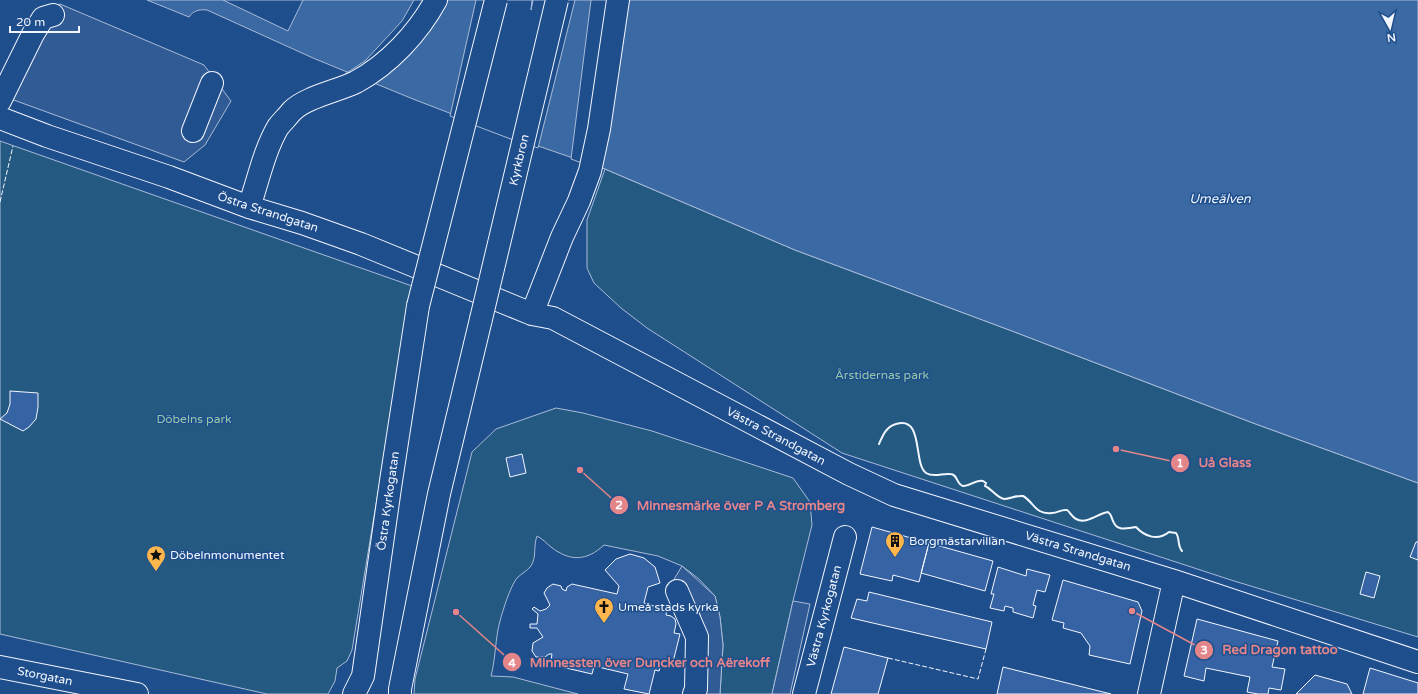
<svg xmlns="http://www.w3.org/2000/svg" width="1418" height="694" viewBox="0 0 1418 694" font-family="'Varela Round',sans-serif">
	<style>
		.green { fill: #245a82; stroke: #a8bbd7 }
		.parking { fill: #305b95; stroke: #a8bbd7 }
		.water { fill: #3b69a3; stroke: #a8bbd7 }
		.pier { fill: #1f4e8c; stroke: #a8bbd7 }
		.building { fill: #3563a3; stroke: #f2f6ff }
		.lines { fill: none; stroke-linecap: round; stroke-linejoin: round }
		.minor-casing { stroke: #f2f6ff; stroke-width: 24 }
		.minor { stroke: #1f4e8c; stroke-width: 22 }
		.minor-bridge-casing { stroke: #f2f6ff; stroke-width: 24; stroke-linecap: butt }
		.minor-bridge { stroke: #1f4e8c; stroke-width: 22 }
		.fence { stroke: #f2f6ff; stroke-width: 1; stroke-dasharray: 5 2; stroke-linecap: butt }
		.wall { stroke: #f2f6ff; stroke-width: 2 }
		.labels { text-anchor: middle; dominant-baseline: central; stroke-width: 3; stroke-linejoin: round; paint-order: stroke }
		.street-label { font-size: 12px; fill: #f2f6ff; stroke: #1f4e8c }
		.park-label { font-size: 12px; fill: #97c8a6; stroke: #1f4e8c }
		.poi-label { font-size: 12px; fill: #f2f6ff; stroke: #1f4e8c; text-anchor: start }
		.water-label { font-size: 13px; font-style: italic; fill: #f2f6ff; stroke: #1f4e8c }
		.leader { fill: none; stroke: #e38589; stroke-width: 1.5 }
		.callout-dot { fill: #e38589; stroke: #1f4e8c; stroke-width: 1.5 }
		.mark-label { font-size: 12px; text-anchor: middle; font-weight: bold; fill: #fff }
		.callout-label { font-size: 13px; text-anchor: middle; font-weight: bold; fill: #e38589; stroke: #1f4e8c; stroke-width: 3; stroke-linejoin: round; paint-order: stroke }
	</style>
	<rect width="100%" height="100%" fill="#1f4e8c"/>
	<path class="green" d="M0,141l412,145 -60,364 -5,11 -10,7 -2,13 -7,13h-61l-267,-60z
		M605,169l190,81 217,81 241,92 165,60v154l-187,-57 -389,-127 -195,-125 -26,-20 -27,-25 -7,-15v-48z
		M556,408l27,5 69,18 141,47 17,24 2,23 -19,76 -21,93h-52l3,-49 -3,-28 -5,-21 -16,-17 -17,-13 -24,-10 -54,-11c-17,16 -34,17 -53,2 -5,-4 -8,-8 -14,-11 -4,11 0,20 -6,30 -4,5 -10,8 -14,12 -7,9 -14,32 -17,43 -5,18 -4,36 -9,55l22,1 65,17h-164l1,-15 57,-227 24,-23z"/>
	<path class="parking" d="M60,4l144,61 27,36 -26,44 -21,17 -184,-67 36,-82z
		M682,566l33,30 5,21 3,28 -3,49h-15l2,-49 -9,-39 -25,-25z
		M793,601l17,3 -20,90h-18z"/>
	<path class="water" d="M147,0h1271v483l-165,-60 -241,-92 -217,-81 -190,-81 -96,-33 -96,-37 -100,-41 -106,-48c-8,-1 -14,1 -18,7z"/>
	<path class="pier" d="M223,0h80l-15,31z
		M414,0h26l-69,84 -26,-10 20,-13 37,-40z
		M476,0h56l-1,10 2,-10h42l-37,148 -30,-10 -58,-22z
		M591,0h30l-20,170 -30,-11z"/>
	<path class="building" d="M10,391l28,2v14l-2,12 -7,8 -6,4 -23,-12 7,-6 3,-9z
		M522,454l4,19 -16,4 -4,-19z
		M872,527l57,16 -10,39 -26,-7 -1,6 -32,-7z
		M1416,542h2v18l-8,-3z
		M929,543l64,18 -8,30 -64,-18z
		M630,554l14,4 11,9 5,16 -12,4 -4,16 23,7 -1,5 5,1 4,3 1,5 -2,9 6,1 -7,28 -11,-2 -3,11 -4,-1 -6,24 -25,-5 4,-15 -34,-8 -2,8 -39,-9 -2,-5 1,-6h-3l-4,3h-9l-4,-6 1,-8 10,-6 -6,-9h-7v-4h7l1,-10 -6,-5 2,-2 6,4 6,-2 4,-4 -6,-12 3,-5 6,-4 8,2 1,3 4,2 1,-4 5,-3 45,10 2,-8 -14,-16 11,-11z
		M998,567l28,9 1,-7 23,6 -5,17 -8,-2 -4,15 3,1 -3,12 -20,-6v-4l-8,-2 -1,5 -14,-3 4,-14h-3z
		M1366,572l14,4 -6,22 -14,-4z
		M1063,580l75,22 4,9 -12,53 -41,-9 1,-9 -9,-13 -18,-5 1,-5 -12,-3z
		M869,592l123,30 -6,27 -135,-31 6,-19 10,2z
		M1197,619l81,22 -6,26 13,2 -4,21 -12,-2 -1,6h-10l-11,-2 3,-15 -44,-9 -2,13 -20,-5z
		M844,647l44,11 -10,36h-47z
		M1003,667l108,27h-114z
		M1370,668l48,15v11h-55z
		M1315,675l32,9 5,10h-56z"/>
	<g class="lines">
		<g class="minor-casing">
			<path id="minor" d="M0,101l33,-67 10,-16 10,-3
				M0,118l47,18 122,41 80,30 53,16 59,21 171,70 21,4 296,156 45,21 280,86 244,81
				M193,131l19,-48
				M249,207c9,-26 15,-56 29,-80 4,-5 10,-11 14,-16 14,-14 46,-20 64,-29 33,-18 62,-49 80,-82
				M532,314l30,-77 17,-36 11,-30 9,-42 19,-129
				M677,591l20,46 -1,52 -2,5
				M0,667l137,27
				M354,694l9,-18 28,-195 27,-175
				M400,694v-5l39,-195 42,-175
				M804,694l41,-157
				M1149,694l25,-113"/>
		</g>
		<use href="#minor" class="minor"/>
		<g class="minor-bridge-casing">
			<path id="minor-bridge" d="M418,306l78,-306
				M481,319l76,-319"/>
		</g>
		<use href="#minor-bridge" class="minor-bridge"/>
		<path class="fence" d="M0,202l13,-56
			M888,658l90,21 8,-30"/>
		<path class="wall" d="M879,444c4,-9 7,-17 17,-20 28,-9 17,40 30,49 8,5 16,0 24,1 8,0 6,10 13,12 7,1 12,-7 20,-5l3,2 -1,3c7,3 12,12 19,13 6,0 12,-4 19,-3 11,6 12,19 29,17 6,0 9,-4 15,-3 3,2 5,7 9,9 11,6 22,-6 32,-7 4,3 3,5 5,9 4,11 14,7 23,6 9,10 22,14 33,5l7,1c4,5 1,12 6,18"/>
	</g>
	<defs>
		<g id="building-pin" transform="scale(1)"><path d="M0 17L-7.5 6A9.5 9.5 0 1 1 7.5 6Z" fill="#ffb74d" stroke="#1f4e8c"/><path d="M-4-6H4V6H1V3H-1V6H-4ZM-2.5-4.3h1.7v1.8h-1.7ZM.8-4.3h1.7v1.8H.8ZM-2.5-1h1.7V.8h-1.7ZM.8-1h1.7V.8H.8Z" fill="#111"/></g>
		<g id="sight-pin" transform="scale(1)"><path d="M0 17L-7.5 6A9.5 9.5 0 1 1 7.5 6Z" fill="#ffb74d" stroke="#1f4e8c"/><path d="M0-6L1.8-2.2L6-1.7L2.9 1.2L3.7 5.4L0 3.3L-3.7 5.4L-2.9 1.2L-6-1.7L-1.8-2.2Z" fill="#111"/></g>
		<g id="church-pin" transform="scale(1)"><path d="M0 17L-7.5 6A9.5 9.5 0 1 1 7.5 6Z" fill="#ffb74d" stroke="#1f4e8c"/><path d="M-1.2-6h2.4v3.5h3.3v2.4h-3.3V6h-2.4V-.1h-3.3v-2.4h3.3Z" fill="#111"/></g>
	</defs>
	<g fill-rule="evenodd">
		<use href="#building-pin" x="895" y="541"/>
		<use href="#sight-pin" x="156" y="555"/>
		<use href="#church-pin" x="604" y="607"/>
	</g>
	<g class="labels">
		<g class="street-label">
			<text transform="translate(519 160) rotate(-77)">Kyrkbron</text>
			<text transform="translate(268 212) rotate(18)">Östra Strandgatan</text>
			<text transform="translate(776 436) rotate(28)">Västra Strandgatan</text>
			<text transform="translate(388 501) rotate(-82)">Östra Kyrkogatan</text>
			<text transform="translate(1078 551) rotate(17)">Västra Strandgatan</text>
			<text transform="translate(824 616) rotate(-75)">Västra Kyrkogatan</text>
			<text transform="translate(45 676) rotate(11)">Storgatan</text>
		</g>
		<g class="park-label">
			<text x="882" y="375">Årstidernas park</text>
			<text x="194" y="419">Döbelns park</text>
		</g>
		<g class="poi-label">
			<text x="909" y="541">Borgmästarvillan</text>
			<text x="170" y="555">Döbelnmonumentet</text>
			<text x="618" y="607">Umeå stads kyrka</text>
		</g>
		<g class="water-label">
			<text x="1220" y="199">Umeälven</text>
		</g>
	</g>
	<path class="leader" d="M1116 449L1180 463M580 470L619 505M1132 611L1204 650M456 612L512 662"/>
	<g class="callout-dot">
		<circle cx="1116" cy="449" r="4"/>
		<circle cx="580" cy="470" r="4"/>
		<circle cx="1132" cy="611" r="4"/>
		<circle cx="456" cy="612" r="4"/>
		<circle cx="1180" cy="463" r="10"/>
		<circle cx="619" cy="505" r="10"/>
		<circle cx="1204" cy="650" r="10"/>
		<circle cx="512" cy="662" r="10"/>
	</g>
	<g class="mark-label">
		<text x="1180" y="467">1</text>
		<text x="619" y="509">2</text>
		<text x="1204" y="654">3</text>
		<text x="512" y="667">4</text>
	</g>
	<g class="callout-label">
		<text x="1225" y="467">Uå Glass</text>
		<text x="741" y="510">Minnesmärke över P A Stromberg</text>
		<text x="1280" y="654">Red Dragon tattoo</text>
		<text x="650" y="667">Minnessten över Duncker och Aërekoff</text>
	</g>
	<g transform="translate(1390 28) rotate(172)" stroke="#1f4e8c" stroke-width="3" paint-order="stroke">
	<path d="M0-3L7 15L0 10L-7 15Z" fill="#f2f6ff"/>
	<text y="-6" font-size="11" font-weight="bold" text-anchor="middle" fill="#f2f6ff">N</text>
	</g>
	<path d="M10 26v6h69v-6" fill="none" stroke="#f2f6ff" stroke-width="2"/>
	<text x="16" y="26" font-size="12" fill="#f2f6ff" stroke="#1f4e8c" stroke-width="3" paint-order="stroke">20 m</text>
</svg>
